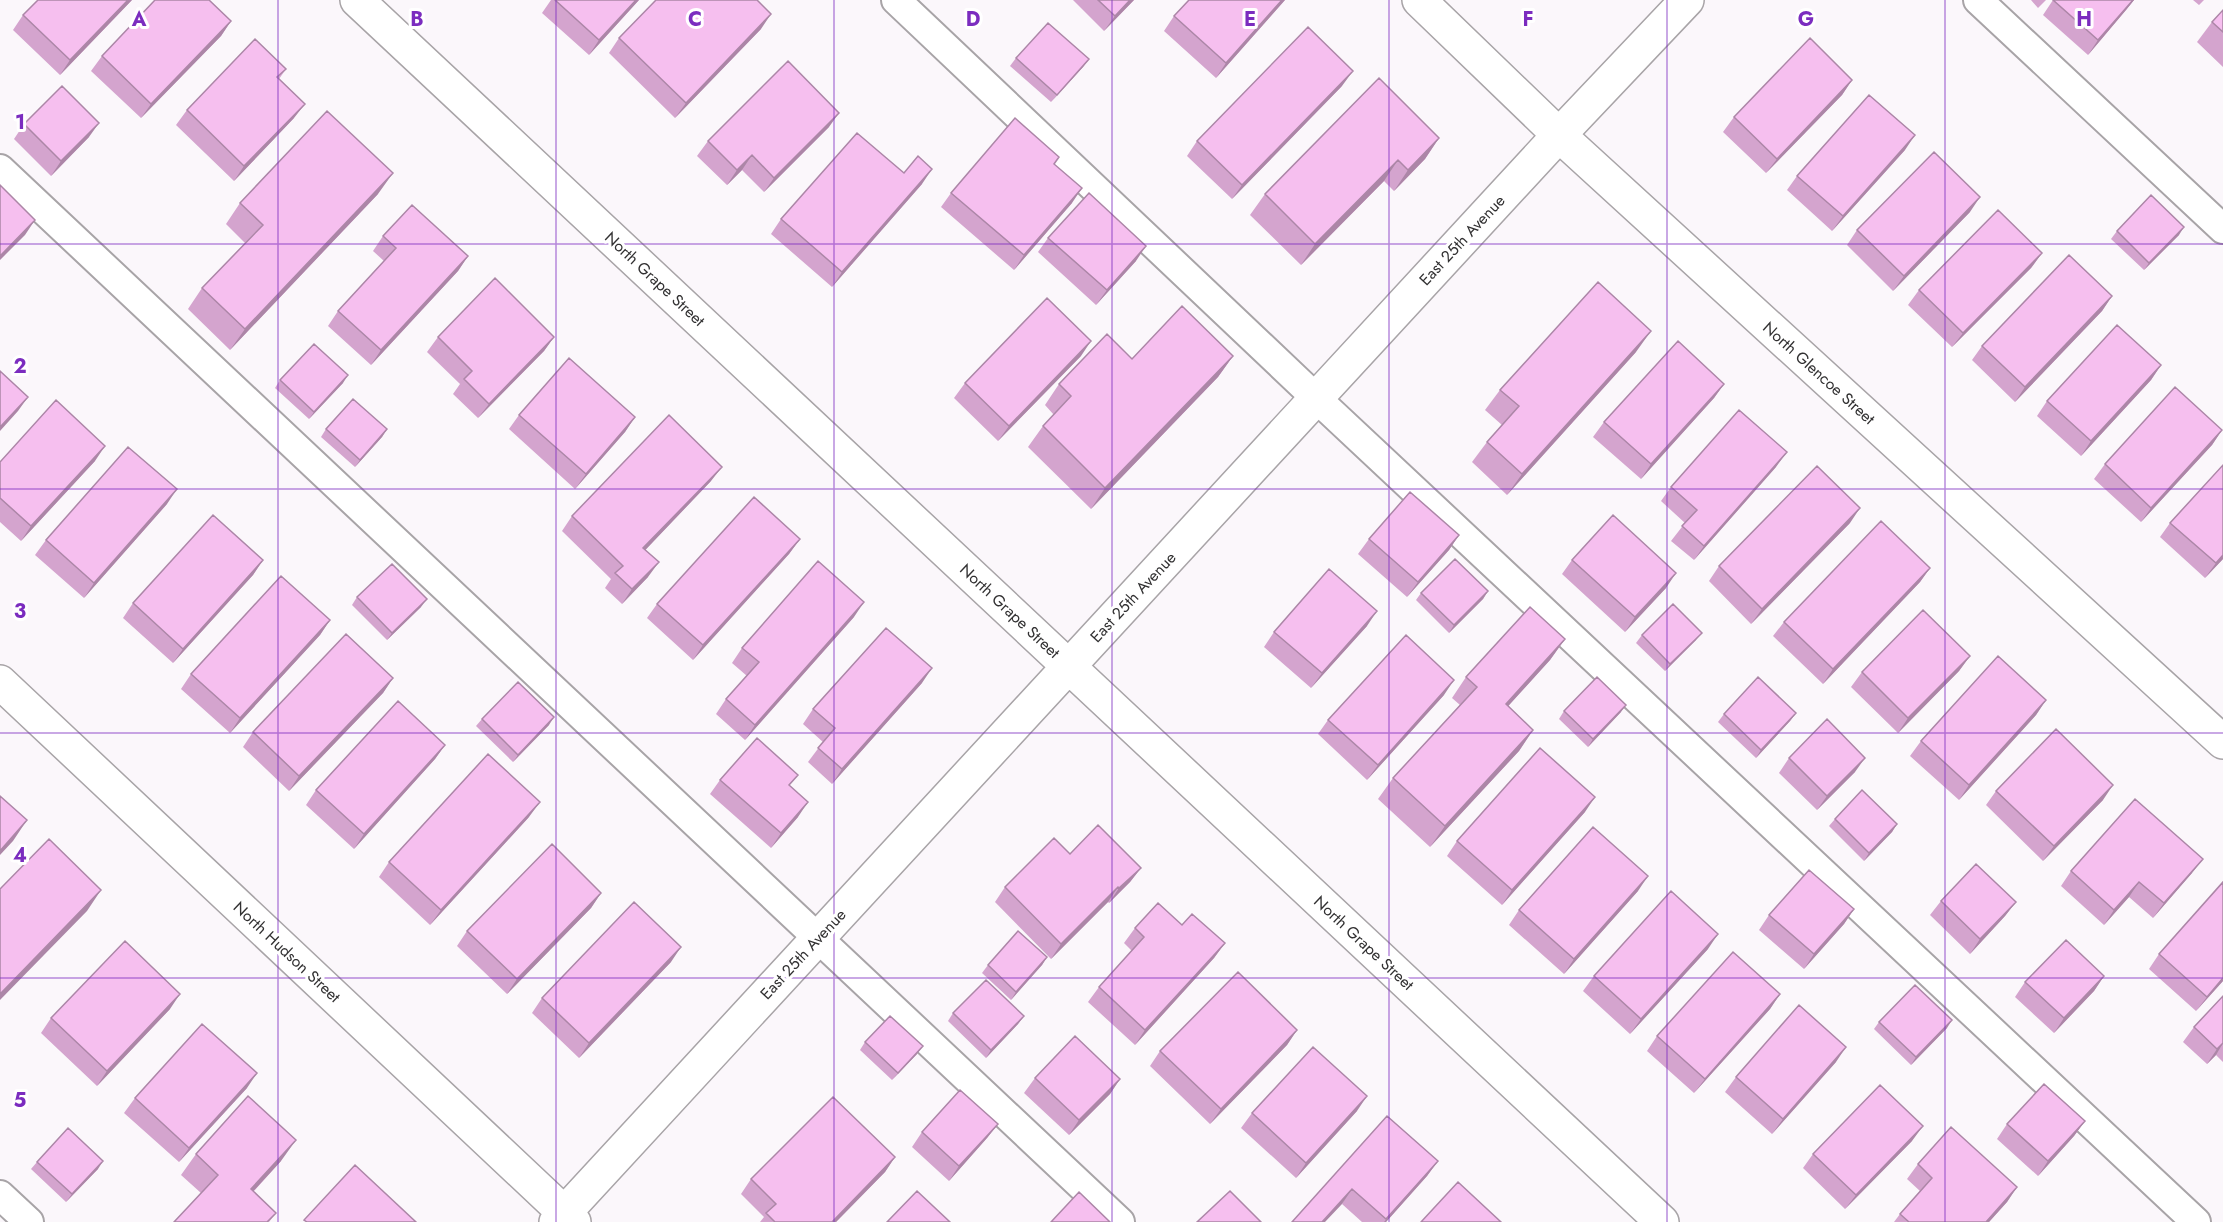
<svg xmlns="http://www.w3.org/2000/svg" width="2223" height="1222" viewBox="0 0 2223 1222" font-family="Jost,sans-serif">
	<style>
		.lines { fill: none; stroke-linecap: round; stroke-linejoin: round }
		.service-casing { stroke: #a8a4a7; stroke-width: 32 }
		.minor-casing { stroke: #a8a4a7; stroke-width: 36 }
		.service { stroke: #fff; stroke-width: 28 }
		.minor { stroke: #fff; stroke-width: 33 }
		.wall { fill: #d4a4ce }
		.shaded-wall { fill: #ac86a7 }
		.building { fill: #f6bfef; stroke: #ac86a7; stroke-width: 1.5 }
		.grid { fill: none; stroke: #7b2cbf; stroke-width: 1.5; stroke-opacity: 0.55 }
		.labels { text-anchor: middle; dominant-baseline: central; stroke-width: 6; stroke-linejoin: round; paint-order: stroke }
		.street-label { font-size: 16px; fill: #323132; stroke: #fff }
		.grid-label { font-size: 20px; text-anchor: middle; font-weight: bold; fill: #7b2cbf; stroke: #fff; stroke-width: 6; stroke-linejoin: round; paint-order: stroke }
	</style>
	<rect width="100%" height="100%" fill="#fbf7fb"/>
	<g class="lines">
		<g class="service-casing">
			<path id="service" d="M896,0l420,398 880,824
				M1978,0l245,229
				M0,169l1120,1053
				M0,1195l29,27"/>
		</g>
		<g class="minor-casing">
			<path id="minor" d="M357,0l1305,1222
				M1419,0l140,135 664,607
				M0,682l574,540
				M556,1222l1003,-1087 128,-135"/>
		</g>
		<use href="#service" class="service"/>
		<use href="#minor" class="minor"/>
	</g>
	<path class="wall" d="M132,0l-72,75 -47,-45 10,-15z
		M551,0h88l-50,55 -47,-42z
		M1073,0h61l-30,31z
		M1189,0h96l-69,78 -52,-47 10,-15z
		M2031,0h15l-8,8z
		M2053,0h81l-8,10 -38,45 -45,-40z
		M2193,0h11l-5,5z
		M2223,10v57l-26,-25 15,-20z
		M231,21l-10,15 -80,82 -50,-47 11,-15z
		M761,29l-86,89 -66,-65 10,-15z
		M1016,58l73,1 -6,8 -32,35 -41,-36z
		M286,69l-7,10 15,39 -60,63 -58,-56 11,-15z
		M1852,80l-10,15 -76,78 -43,-41 11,-15z
		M1342,86l-110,113 -45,-43 10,-15z
		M24,124l65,13 -38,39 -37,-37z
		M829,127l-65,65 -22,-22 -15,15 -30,-29 11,-15z
		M1439,138l-14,21 -31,32 -10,-10 -83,84 -51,-50 15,-21z
		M1905,150l-73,81 -45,-41 10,-14z
		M904,173l18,11 -90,103 -61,-53 10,-15z
		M951,193l121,10 -58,67 -73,-63z
		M378,194l-148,156 -42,-41 14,-21 43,-45 -19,-19 14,-21z
		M1970,212l-77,79 -46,-46 10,-15z
		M2117,231l62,4 -35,35 -33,-31z
		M383,236l85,20 -10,15 -87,94 -43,-39 10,-15 46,-50 -11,-10z
		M1048,238l88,23 -40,44 -58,-53z
		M2042,253l-11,15 -79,79 -44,-42 11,-15z
		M2112,296l-10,15 -87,91 -43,-42 10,-14z
		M438,337h116l-10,14 -66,67 -25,-24 7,-10 -33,-32z
		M1636,352l-129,143 -35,-33 15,-20 15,-17 -17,-15 15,-20z
		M1081,356l-83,85 -44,-43 11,-15z
		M1233,356l-15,21 -127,132 -63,-62 15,-21 11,-11 -9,-10 14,-21 73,-25z
		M2161,365l-10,15 -70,76 -44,-40 10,-15z
		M280,380l63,3 -34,36 -34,-31z
		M1724,384l-10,14 -73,81 -48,-42 11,-15z
		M519,415l116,2 -10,15 -50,57 -66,-60z
		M326,429h61l-5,8 -27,30 -34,-30z
		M2222,430l-10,15 -71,77 -47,-43 11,-15z
		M95,461l-74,80 -21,-19v-60z
		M1776,467l-82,93 -23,-19 14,-18 -24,-22 10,-14z
		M711,481l-66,69 3,27 -26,27 -17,-16 6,-9 -49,-48 10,-15z
		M167,504l-83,94 -49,-43 11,-15z
		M1850,523l-99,101 -42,-43 10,-15z
		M2170,523l53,36 -18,19 -45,-41z
		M1459,535l-10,15 -42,47 -49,-43 11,-15z
		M800,539l-11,15 -96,106 -46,-42 10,-14z
		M263,560l-10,15 -80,88 -50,-45 10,-15z
		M1572,560l94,28 -41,44 -63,-58z
		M1930,568l-10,14 -97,102 -50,-48 11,-14z
		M1488,591l-5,8 -34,34 -33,-33 5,-7z
		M357,597l64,10 -34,33 -35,-35z
		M854,617l-109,123 -29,-26 10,-15 21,-23 -15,-13 10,-15z
		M330,620l-10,15 -90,98 -49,-44 10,-15z
		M1367,626l-56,62 -47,-41 10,-15z
		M1642,635l54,5 -31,31 -29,-28z
		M1565,639l-15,21 -42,46 25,24 -14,21 -89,96 -52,-48 15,-21 67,-73 -8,-7 14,-21z
		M1970,656l-11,15 -61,62 -47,-46 11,-15z
		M393,678l-10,15 -94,98 -46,-44 10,-15z
		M922,683l-90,101 -24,-22 15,-20 -20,-18 10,-15z
		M1444,695l-77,85 -49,-46 10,-14z
		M2046,700l-10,15 -77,85 -49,-44 11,-15z
		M1564,711l57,1 -33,35 -29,-28z
		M1796,713l-6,8 -34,37 -38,-36 6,-8z
		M482,719l67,6 -36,37 -37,-36z
		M445,745l-10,14 -81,90 -48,-44 10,-15z
		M1789,758l66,14 -38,38 -38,-37z
		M720,780l70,6 8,31 -27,31 -61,-54z
		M1996,791l107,9 -60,61 -57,-56z
		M1585,812l-83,93 -55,-49 10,-15z
		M529,817l-99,108 -51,-48 10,-15z
		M1835,819l62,5 -5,8 -28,29 -35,-35z
		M1070,854l71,14 -11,14 -21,21 -1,-1 -57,57 -56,-57 10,-15z
		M2071,871l121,2 -39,45 -24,-21 -25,28 -43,-39z
		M2223,882v99l-27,30 -47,-42 10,-15z
		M1638,891l-74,83 -55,-49 10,-15z
		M601,893l-10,15 -84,86 -50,-48 10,-15z
		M1941,901l75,1 -11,14 -35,38 -40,-39z
		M1854,909l-10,15 -40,45 -45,-39 10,-15z
		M1182,925l43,18 -11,15 -79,87 -47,-43 11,-15 33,-36 -8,-8 11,-15z
		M1708,949l-78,85 -47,-43 11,-15z
		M1047,957l-5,8 -31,35 -29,-27 6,-8z
		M671,962l-92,96 -47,-45 10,-15z
		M2104,976l-10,15 -40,42 -39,-36 10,-15z
		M1780,994l-10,15 -76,84 -47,-42 10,-15z
		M2223,996v66l-7,-7 -9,9 -24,-22 11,-15z
		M170,1009l-73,77 -56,-53 10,-15z
		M953,1013l71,3 -6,8 -32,34 -38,-37z
		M1879,1022l68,6 -36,37 -37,-36z
		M1297,1030l-10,15 -77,79 -60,-58 10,-15z
		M865,1042l52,12 -25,26 -32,-30z
		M1836,1062l-64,72 -47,-42 11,-15z
		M1035,1078l85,1 -10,15 -41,41 -45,-42z
		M247,1088l-68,74 -55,-49 11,-15z
		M1357,1111l-61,67 -55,-50 11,-15z
		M1387,1116l51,45 -11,15 -41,46h-24l-20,-18z
		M2085,1121l-11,15 -36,40 -41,-37 10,-15z
		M998,1124l-11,14 -38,43 -37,-34 10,-15z
		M1912,1141l-67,68 -42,-41 10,-14z
		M196,1154l85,7 -28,31 23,21 -7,9h-95l27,-29 -20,-18z
		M895,1157l-10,15 -49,50h-76l4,-5 -23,-23 10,-15z
		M37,1162l61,7 -32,33 -35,-33z
		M1918,1164l99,23 -10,15 -18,20h-95l6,-8 20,-23 -13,-12z"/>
	<path class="shaded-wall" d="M128,0h4l-72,75 10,-15z
		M636,0h3l-50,55 10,-15z
		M1130,0h4l-30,31 11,-15z
		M1282,0h3l-69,78 10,-15z
		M2133,0h1l-8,10 -38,45 10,-15z
		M771,14l-10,15 -86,89 11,-15z
		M231,21l-10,15 -80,82 10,-14z
		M1089,59l-6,8 -32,35 6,-7z
		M1353,71l-11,15 -110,113 10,-14z
		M1852,80l-10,15 -76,78 11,-14z
		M305,104l-11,14 -60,63 10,-15z
		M839,113l-10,14 -65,65 10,-14z
		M99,123l-10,14 -38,39 10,-15z
		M1915,135l-10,15 -73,81 11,-15z
		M1439,138l-14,21 -31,32 14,-21z
		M752,155l-10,15 -15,15 10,-15z
		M1398,160l-14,21 -83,84 14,-21z
		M932,169l-10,15 -90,103 10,-15z
		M393,173l-15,21 -148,156 15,-21z
		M1082,188l-10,15 -58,67 10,-15z
		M1980,197l-10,15 -77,79 11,-15z
		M35,220l-10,15 -25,25v-4z
		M2184,227l-5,8 -35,35 5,-7z
		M1146,246l-10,15 -40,44 11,-15z
		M2042,253l-11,15 -79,79 11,-14z
		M468,256l-10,15 -87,94 10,-15z
		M2112,296l-10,15 -87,91 10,-15z
		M1651,331l-15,21 -129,143 15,-21z
		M554,337l-10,14 -66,67 11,-14z
		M1091,341l-10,15 -83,85 11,-15z
		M1233,356l-15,21 -127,132 14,-21z
		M2161,365l-10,15 -70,76 10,-15z
		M348,375l-5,8 -34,36 5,-7z
		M1724,384l-10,14 -73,81 10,-15z
		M28,397l-10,14 -18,20v-4z
		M635,417l-10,15 -50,57 11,-15z
		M387,429l-5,8 -27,30 5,-7z
		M2222,430l-10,15 -71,77 10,-14z
		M105,446l-10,15 -74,80 10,-15z
		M1787,452l-11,15 -82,93 10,-14z
		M722,467l-11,14 -78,82 10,-15z
		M177,489l-10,15 -83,94 10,-15z
		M1860,508l-10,15 -99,101 11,-15z
		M1459,535l-10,15 -42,47 11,-15z
		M800,539l-11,15 -96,106 10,-15z
		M2223,555v4l-18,19 11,-15z
		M263,560l-10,15 -80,88 10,-14z
		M659,562l-11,15 -26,27 10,-15z
		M1930,568l-10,14 -97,102 10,-15z
		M1676,573l-10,15 -41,44 10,-15z
		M1488,591l-5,8 -34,34 5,-8z
		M427,599l-6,8 -34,33 5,-7z
		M864,602l-10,15 -109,123 10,-15z
		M1377,611l-10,15 -56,62 11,-15z
		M330,620l-10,15 -90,98 10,-15z
		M1702,633l-6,7 -31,31 5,-7z
		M1565,639l-15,21 -59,65 15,-21z
		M1970,656l-11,15 -61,62 10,-15z
		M932,668l-10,15 -90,101 10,-15z
		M393,678l-10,15 -94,98 10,-15z
		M1454,680l-10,15 -77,85 11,-15z
		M2046,700l-10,15 -77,85 10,-15z
		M1626,705l-5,7 -33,35 5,-8z
		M1796,713l-6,8 -34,37 5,-8z
		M554,717l-5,8 -36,37 5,-7z
		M1533,730l-14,21 -89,96 15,-21z
		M445,745l-10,14 -81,90 10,-15z
		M1865,758l-10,14 -38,38 10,-14z
		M2113,785l-10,15 -60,61 11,-15z
		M1595,797l-10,15 -83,93 10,-15z
		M540,802l-11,15 -99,108 11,-15z
		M808,802l-10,15 -27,31 10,-15z
		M27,820l-14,21 -13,14v-4z
		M1897,824l-5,8 -28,29 5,-8z
		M2203,859l-11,14 -39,45 11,-15z
		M1141,868l-11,14 -21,21 10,-15z
		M1648,876l-10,15 -74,83 10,-15z
		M2139,882l-10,15 -25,28 10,-15z
		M1118,887l-10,15 -57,57 10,-15z
		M101,890l-14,21 -87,89v-6z
		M601,893l-10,15 -84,86 10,-15z
		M2016,902l-11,14 -35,38 10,-15z
		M1854,909l-10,15 -40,45 10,-15z
		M1718,934l-10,15 -78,85 11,-15z
		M1225,943l-11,15 -79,87 10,-15z
		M681,947l-10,15 -92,96 10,-15z
		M1047,957l-5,8 -31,35 5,-8z
		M2104,976l-10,15 -40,42 10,-15z
		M2223,978v3l-27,30 11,-14z
		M180,994l-10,15 -73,77 10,-15z
		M1780,994l-10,15 -76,84 11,-14z
		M1024,1016l-6,8 -32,34 5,-8z
		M1952,1020l-5,8 -36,37 5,-8z
		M1297,1030l-10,15 -77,79 11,-15z
		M2223,1043l-7,12 -9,9 10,-15z
		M923,1046l-6,8 -25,26 6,-7z
		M1846,1047l-10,15 -64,72 11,-15z
		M257,1073l-10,15 -68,74 10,-14z
		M1120,1079l-10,15 -41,41 10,-15z
		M1367,1096l-10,15 -61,67 10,-15z
		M2085,1121l-11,15 -36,40 10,-15z
		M998,1124l-11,14 -38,43 10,-15z
		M1923,1126l-11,15 -67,68 11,-14z
		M296,1140l-15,21 -45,49 15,-21z
		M895,1157l-10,15 -49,50h-4z
		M103,1161l-5,8 -32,33 6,-8z
		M1438,1161l-11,15 -41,46h-2z
		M2017,1187l-10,15 -18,20h-3z
		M1352,1189l-10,15 -17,18h-3z"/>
	<path class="building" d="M38,0h90l-58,60 -47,-45z
		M155,0h54l22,21 -80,83 -49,-48z
		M555,0h81l-37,40z
		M656,0h101l14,14 -85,89 -67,-65z
		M1098,0h32l-15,16z
		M1189,0h93l-56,63 -52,-47z
		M2053,0h80l-35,40z
		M2223,10v22l-11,-10z
		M1048,23l41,36 -32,36 -41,-37z
		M1308,27l45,44 -111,114 -45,-44z
		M1810,38l42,42 -75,79 -43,-42z
		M255,39l31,30 -9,8 28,27 -61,62 -57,-56z
		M788,61l51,52 -65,65 -22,-23 -15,15 -29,-29z
		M1379,78l60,60 -31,32 -10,-10 -83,84 -50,-50z
		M62,86l37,37 -38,38 -37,-37z
		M1869,95l46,40 -72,81 -46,-40z
		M327,111l66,62 -148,156 -43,-41 61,-63 -23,-22z
		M1015,118l44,39 -5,7 28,24 -58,67 -73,-62z
		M857,133l47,40 14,-17 14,13 -90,103 -61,-53z
		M1934,152l46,45 -76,79 -47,-46z
		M0,185l35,35 -35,36z
		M1089,193l57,53 -39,44 -59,-52z
		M2151,195l33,32 -35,36 -32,-32z
		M412,205l56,51 -87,94 -43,-39 58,-63 -13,-12z
		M1998,210l44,43 -79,80 -44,-43z
		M2069,255l43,41 -87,91 -43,-41z
		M495,278l59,59 -65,67 -25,-25 8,-8 -34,-34z
		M1598,282l53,49 -129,143 -35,-32 32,-36 -19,-16z
		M1047,298l44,43 -82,85 -44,-43z
		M1182,306l51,50 -128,132 -62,-62 28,-30 -12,-12 48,-50 25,25z
		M2117,325l44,40 -70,76 -44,-40z
		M1678,341l46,43 -73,80 -47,-42z
		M314,344l34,31 -34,37 -34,-32z
		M569,358l66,59 -49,57 -67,-59z
		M0,371l28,26 -28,30z
		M2175,387l47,43 -71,78 -46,-44z
		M353,399l34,30 -27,31 -34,-31z
		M56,400l49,46 -74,80 -31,-28v-36z
		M1739,410l48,42 -83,94 -22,-20 15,-16 -26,-23z
		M669,415l53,52 -79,81 16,14 -27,27 -17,-16 8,-7 -51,-50z
		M128,447l49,42 -83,94 -48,-43z
		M2223,465v90l-7,8 -46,-40z
		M1817,466l43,42 -98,101 -43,-43z
		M1410,492l49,43 -41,47 -49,-43z
		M754,497l46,42 -97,106 -46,-41z
		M213,515l50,45 -80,89 -50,-46z
		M1613,515l63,58 -41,44 -63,-57z
		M1881,521l49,47 -97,101 -49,-47z
		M1455,559l33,32 -34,34 -33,-32z
		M818,561l46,41 -109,123 -29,-26 33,-37 -17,-14z
		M392,564l35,35 -35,34 -35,-36z
		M1329,569l48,42 -55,62 -48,-41z
		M281,576l49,44 -90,98 -49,-44z
		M1673,604l29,29 -32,31 -28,-29z
		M1530,607l35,32 -59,65 27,26 -88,96 -52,-48 84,-91 -11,-10z
		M1923,610l47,46 -62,62 -46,-46z
		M886,628l46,40 -90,101 -24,-21 17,-20 -22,-19z
		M346,634l47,44 -94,98 -46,-44z
		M1406,635l48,45 -76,85 -50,-45z
		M1998,656l48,44 -77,85 -48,-44z
		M1597,677l29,28 -33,34 -29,-28z
		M1758,677l38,36 -35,37 -37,-36z
		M518,682l36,35 -36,38 -36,-36z
		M398,701l47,44 -81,89 -48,-44z
		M1827,719l38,39 -38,38 -38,-38z
		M2056,729l57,56 -59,61 -58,-55z
		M757,738l41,37 -9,10 19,17 -27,31 -61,-53z
		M1540,748l55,49 -83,93 -55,-49z
		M488,754l52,48 -99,108 -52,-48z
		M1862,790l35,34 -28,29 -34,-34z
		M0,796l27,24 -27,31z
		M2135,799l68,60 -39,44 -25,-21 -25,28 -43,-39z
		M1098,825l43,43 -22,20 -1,-1 -57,57 -56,-57 49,-49 16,16z
		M1593,827l55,49 -74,83 -55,-49z
		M49,839l52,51 -101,104v-105z
		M552,844l49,49 -84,86 -50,-48z
		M1976,864l40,38 -36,37 -39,-38z
		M1809,870l45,39 -40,45 -45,-39z
		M2223,882v96l-16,19 -48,-43z
		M1671,891l47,43 -77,85 -47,-43z
		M634,902l47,45 -92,96 -47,-45z
		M1158,903l24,22 10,-11 33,29 -80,87 -46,-43 45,-50 -9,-9z
		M1018,931l29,26 -31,35 -28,-27z
		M2066,940l38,36 -40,42 -39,-36z
		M125,941l55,53 -73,77 -56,-53z
		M1733,952l47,42 -75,85 -48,-43z
		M1238,972l59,58 -76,79 -61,-58z
		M986,980l38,36 -33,34 -38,-37z
		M1915,985l37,35 -36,37 -37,-35z
		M2223,996v47l-6,6 -23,-22z
		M1799,1005l47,42 -63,72 -47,-42z
		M890,1016l33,30 -25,27 -33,-31z
		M202,1024l55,49 -68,75 -54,-50z
		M1075,1036l45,43 -41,41 -44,-42z
		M1313,1047l54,49 -61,67 -54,-50z
		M2044,1084l41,37 -37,40 -41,-37z
		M1880,1085l43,41 -67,69 -43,-41z
		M960,1090l38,34 -39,42 -37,-34z
		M248,1096l48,44 -45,49 25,24 -9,9h-93l44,-47 -22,-21z
		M833,1097l62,60 -63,65h-57l-9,-9 10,-9 -25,-25z
		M1387,1116l51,45 -52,58 -34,-30 -30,33h-30z
		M1951,1127l66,60 -31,35h-77l-9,-8 32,-36 -14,-14z
		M68,1128l35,33 -31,33 -35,-32z
		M355,1165l61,57h-109l-3,-2z
		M1458,1182l43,40h-80z
		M917,1191l33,31h-63z
		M1230,1191l31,31h-64z
		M1079,1192l31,30h-59z"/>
	<path class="grid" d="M278,0v1222M556,0v1222M834,0v1222M1112,0v1222M1389,0v1222M1667,0v1222M1945,0v1222M0,244h2223M0,489h2223M0,733h2223M0,978h2223"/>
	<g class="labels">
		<g class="street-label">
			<text transform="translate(1462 240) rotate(-47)">East 25th Avenue</text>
			<text transform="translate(655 279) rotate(43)">North Grape Street</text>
			<text transform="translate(1819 373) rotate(42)">North Glencoe Street</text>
			<text transform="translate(1133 597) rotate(-47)">East 25th Avenue</text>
			<text transform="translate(1010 611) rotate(43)">North Grape Street</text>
			<text transform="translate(1364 943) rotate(43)">North Grape Street</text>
			<text transform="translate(287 952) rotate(43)">North Hudson Street</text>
			<text transform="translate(803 954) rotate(-47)">East 25th Avenue</text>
		</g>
	</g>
	<g class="grid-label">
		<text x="139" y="26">A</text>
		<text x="417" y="26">B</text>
		<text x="695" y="26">C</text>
		<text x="973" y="26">D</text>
		<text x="1250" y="26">E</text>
		<text x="1528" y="26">F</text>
		<text x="1806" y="26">G</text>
		<text x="2084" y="26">H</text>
		<text x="20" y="129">1</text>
		<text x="20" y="373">2</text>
		<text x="20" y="618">3</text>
		<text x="20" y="862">4</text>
		<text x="20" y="1107">5</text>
	</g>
</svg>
